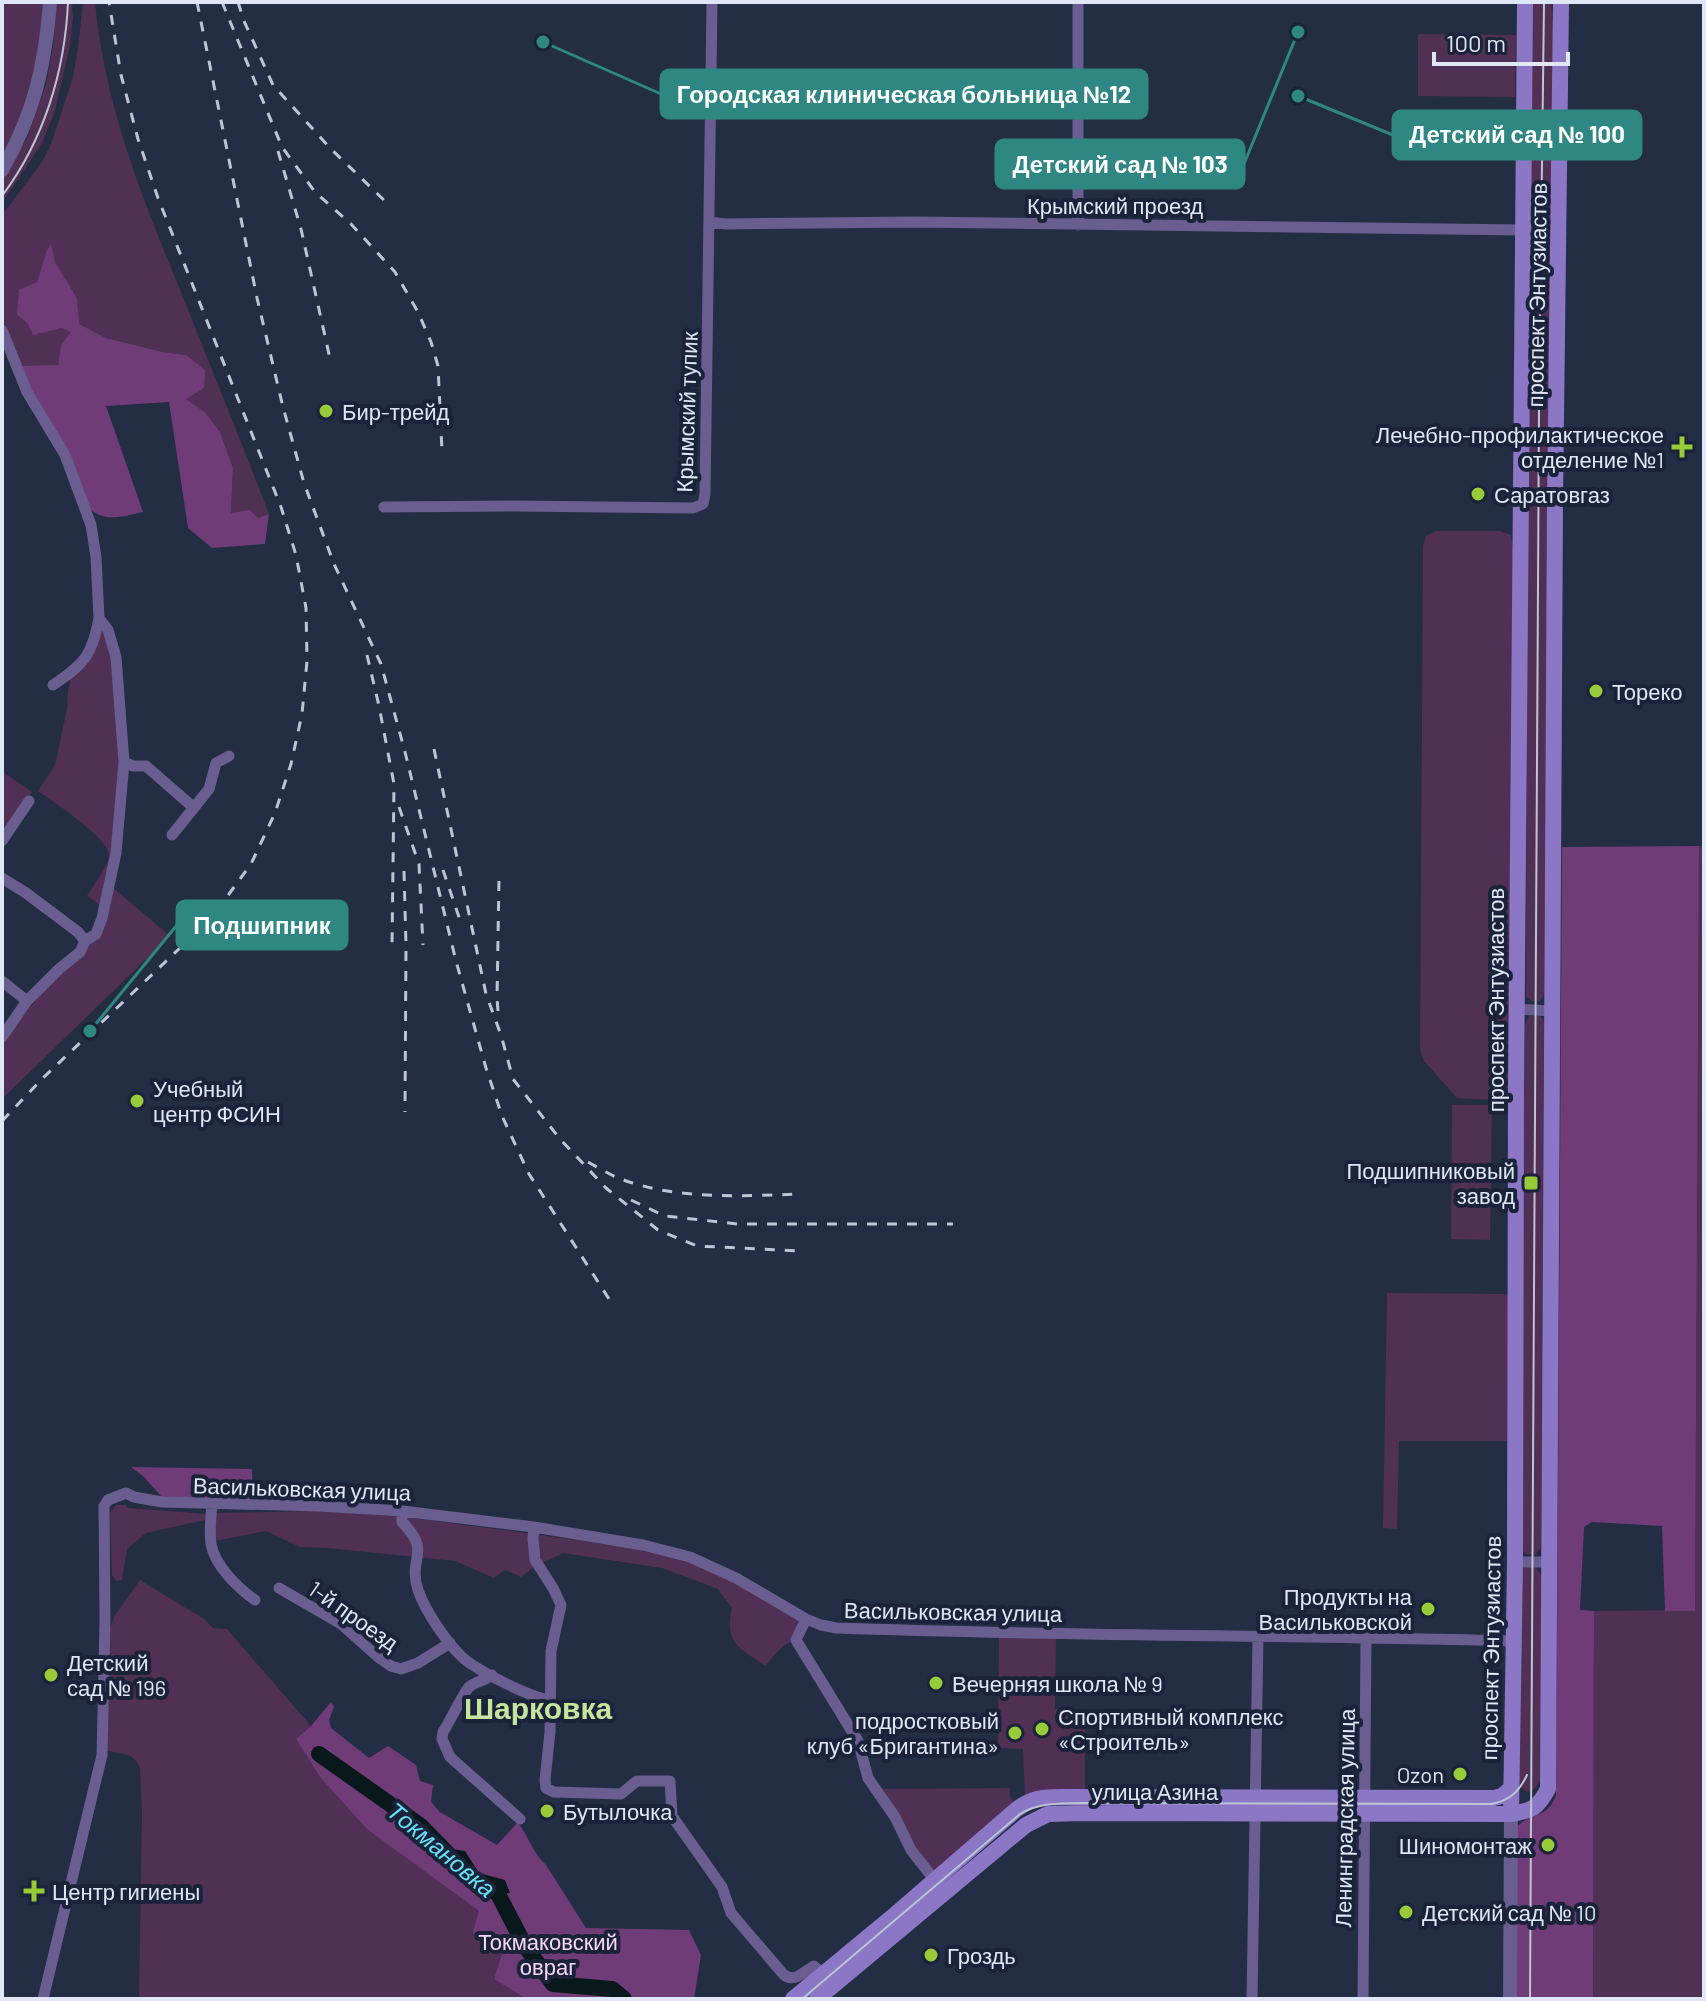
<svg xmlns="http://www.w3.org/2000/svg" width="1706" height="2001" viewBox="0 0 1706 2001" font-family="Barlow,sans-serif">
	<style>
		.green { fill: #513056 }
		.forest { fill: #703c78 }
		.water { fill: #08181b }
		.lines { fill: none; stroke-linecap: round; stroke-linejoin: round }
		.river { stroke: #08181b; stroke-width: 16 }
		.minor { stroke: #695e8f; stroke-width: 11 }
		.tertiary { stroke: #695e8f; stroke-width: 14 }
		.secondary { stroke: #8b77c6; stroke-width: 16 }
		.tram { stroke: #bdc5d5; stroke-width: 2 }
		.rail { stroke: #bdc5d5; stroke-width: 3; stroke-dasharray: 10 10; stroke-linecap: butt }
		.poi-dot { fill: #97cb38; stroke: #1a2339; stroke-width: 3 }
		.labels { text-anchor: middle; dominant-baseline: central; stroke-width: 8; stroke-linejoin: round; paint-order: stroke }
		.street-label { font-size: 22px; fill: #dfe6f5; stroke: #1a2339 }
		.poi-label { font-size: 22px; fill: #dfe6f5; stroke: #1a2339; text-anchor: start }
		.park-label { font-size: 22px; fill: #f5d6f9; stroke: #1a2339 }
		.water-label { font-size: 24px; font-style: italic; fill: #65e2f7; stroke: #1a2339 }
		.district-label { font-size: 30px; font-weight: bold; fill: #c5e49c; stroke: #1a2339 }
		.leader { fill: none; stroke: #2e8782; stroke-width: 3 }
		.callout-dot { fill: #2e8782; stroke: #1a2339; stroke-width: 3 }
		.callout { fill: #2e8782; stroke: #2e8782; stroke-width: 3 }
		.callout-label { font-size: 24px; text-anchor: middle; font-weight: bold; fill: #fff }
	</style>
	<rect width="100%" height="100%" fill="#232d43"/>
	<path class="green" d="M2,2h42l-9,70 -14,47 -19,39z
		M58,2h14l1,16 -3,27 -15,66 -13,32 -40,60v-22l26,-45 18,-52 7,-37 3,-42z
		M83,2h12c9,100 46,193 84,285 30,76 61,151 90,227l-11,4 -27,-5 2,-45 -13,-36 -14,-19 -20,-14v-44l-23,-3 -57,-14 -28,-14 -1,-26 -22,-36 -9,-9 -9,29 24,46 11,4 -11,13 -3,21h-37l-19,-48v-103l40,-53 9,-18 22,-67 5,-29z
		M1532,2h19l2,24 -9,969 -5,7 -8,-1 -5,-5 3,-921z
		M1418,34l98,1 -1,62 -97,-1z
		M1436,531h64l11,4 2,13 -3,553 -53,-3 -33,-37 -4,-11 3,-504 3,-10z
		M103,630l9,17 8,112 -4,78 -13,70 -16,-11c6,-10 19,-27 22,-38 5,-17 -57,-57 -71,-67l17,-26 12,-56 1,-19 3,-12z
		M2,771l30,21 -30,43z
		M1699,846h5v1153h-111l1,-388 101,-1z
		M112,887l58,49 -168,163v-56l38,-48 42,-41 16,-19z
		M1529,1016h11l3,3 1,5 -3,524 -6,7 -9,-1 -7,-6 6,-524z
		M1452,1105h40l-2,135 -39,-1z
		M1387,1293l122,1 -2,147h-108l-2,88 -14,-1z
		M116,1505h10l2,3 78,6 -1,6 -59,13 -19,16 -5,31 -6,1 -4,-6 -2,-62z
		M315,1511l91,6 236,32 47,11 43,20 78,45 -10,14c-16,2 -24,15 -35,27 -26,-19 -41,-22 -33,-58l-14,-19 -56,-21 -99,-15 -29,14 -13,10 -16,-7 -11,8 -39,-17 -127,-13 -28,-1 -34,-16 -51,10 1,-28z
		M1527,1567h8l7,9 -2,204c-6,14 -14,16 -23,2l5,-213z
		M140,1580l64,39 9,9 14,1 84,97 -15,13 160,155 23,17 23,41 -8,27 32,20h-387l3,-187 -2,-44c-5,-15 -20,-15 -33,-17l3,-123 4,-11z
		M999,1637l57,2 -1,70 30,1v82l-60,6 -2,-49 -25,-1z
		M1010,1788v9l4,8 -81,67 -17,-25 -34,-58z"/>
	<path class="forest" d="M51,243l4,19 22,36 2,26 27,14 57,14 23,3 19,15 -1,18 -18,11 20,14 14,19 13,36 -2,45 19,-3 8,8 11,-4 -4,30 -53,4 -24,-20 -19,-126 -63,4 37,106c-19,4 -37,11 -53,-3l-60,-120 -9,-23 37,-1 3,-20 10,-13 -10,-4 -28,7 -5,-11 -11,-10 2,-24 18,-8 9,-29z
		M1699,846l-4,765h-30l-3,-85 -70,-4 -8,5 -4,83 14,1 -1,388h-77l1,-172c13,-15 31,-8 39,-32l6,-948z
		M131,1467l121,2 1,30 -4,2 -87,-4 -19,-21z
		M331,1702l3,5 -5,13 2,8 38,30 19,-12 28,19 4,16 13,4 -2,17 9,10 57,33 21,-23c10,14 15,31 28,43l40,63 103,2 12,25 -7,44h-168l-32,-20 8,-26 -29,-21 6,-21 -112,-82 -46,-51 -25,-39 15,-13z"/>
	<path class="water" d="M444,1848l21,3 14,22 26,7 5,13c-6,0 -14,2 -20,1 -19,-4 -37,-20 -48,-35z"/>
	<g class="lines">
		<path class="river" d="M319,1754l102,72 37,38
			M482,1883l16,11 27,52 28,38 59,5 12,10"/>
		<path class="minor" d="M709,222l17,2 188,-2 608,8
			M1078,225v-223
			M2,330l25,62 38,63 26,70 5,32 3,61 9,12 8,27 8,105 -8,91 -14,65 -6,16 -11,7 -5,11 -21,17 -32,32 -25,36
			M384,507l131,-1 178,2 10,-4 2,-10 7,-492
			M53,685c31,-21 39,-29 46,-67
			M124,762l9,4h13l47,41
			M172,835l37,-46 7,-26 13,-7
			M2,841l27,-40
			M2,878l24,15 52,39 7,9
			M2,981l25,20
			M1517,1009l35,2
			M212,1504c-1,13 -3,27 -1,40 4,22 27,44 44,56
			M402,1511v11c31,31 5,35 16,68 7,21 34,62 53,74 18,12 59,33 79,36
			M534,1527l-1,12 2,21 18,28 8,17 -10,46 -1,81 -5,48 1,8 8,4 67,2 16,-13h33l2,35 50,71 9,26 53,62c11,8 19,-3 30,-9l14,13
			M1515,1562h35
			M279,1588l62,36 37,33 13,9 10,3 17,-6 32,-20
			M806,1619l-10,21 62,101 10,37 27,39 16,33 26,33
			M492,1675c-7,6 -16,6 -23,12 -5,5 -20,36 -26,45l-1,7 8,18 70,62
			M43,1999l59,-244 3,-135 -1,-114 4,-6 18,-7 8,4 28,5 156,4 84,5 132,16 109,18 47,12 46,21 70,41 15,6 15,3c225,8 451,7 677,13
			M1252,1999l6,-363
			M1363,1999l3,-362"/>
		<path class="tertiary" d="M2,170c32,-56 43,-104 48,-168
			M1510,1999l1,-185"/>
		<path class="secondary" d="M1511,1814l4,-252 1,-469 9,-1091
			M793,1999l98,-81 126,-109c15,-11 26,-12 44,-12l433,1 8,-2 8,-7
			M817,1999l209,-174 22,-11 35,-1 428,1c22,-4 26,-5 37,-25l7,-1287 6,-500"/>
		<path class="tram" d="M2,196c42,-56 63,-125 66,-194
			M802,1999l218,-185c20,-12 39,-10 62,-11l409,1c18,-3 28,-12 36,-29
			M1530,1999l9,-1591 5,-406"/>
		<path class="rail" d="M197,2l60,296 26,109 21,76 30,81 47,100 24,88 51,209 30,107 16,48 27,58 80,125
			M222,2l60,145 33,45 36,32 44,48 23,40 13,30 7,24 4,85
			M238,2l6,19 29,64 57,63 56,54
			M278,151l23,78 30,134
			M367,655l12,51 15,78 -2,161
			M434,749l52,245 15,41 12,44 47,60 46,49 52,42 39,16 103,5
			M399,807l20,57 4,81
			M443,870l18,53
			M404,871l2,74 -1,167
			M498,1011l-1,-13 2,-119
			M2,1121l42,-44 136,-129 38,-39 33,-45 24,-51 16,-49 11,-50 5,-53 -1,-53 -10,-53 -15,-48 -123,-309 -20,-59 -17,-64 -12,-73
			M588,1162c11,6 22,13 33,17 55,21 122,17 180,15
			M631,1200l34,16 73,8h215"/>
	</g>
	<g class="poi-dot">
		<circle cx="326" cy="411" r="8"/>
		<path d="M1678 435h8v8h8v8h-8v8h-8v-8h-8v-8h8z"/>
		<circle cx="1478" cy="494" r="8"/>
		<circle cx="1596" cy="691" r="8"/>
		<circle cx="137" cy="1101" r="8"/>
		<rect x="1523" y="1175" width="16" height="16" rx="4"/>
		<circle cx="1428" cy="1609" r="8"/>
		<circle cx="51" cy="1675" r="8"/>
		<circle cx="936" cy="1683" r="8"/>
		<circle cx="1042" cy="1729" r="8"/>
		<circle cx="1015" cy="1733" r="8"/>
		<circle cx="1460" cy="1774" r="8"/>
		<circle cx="547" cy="1811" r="8"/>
		<circle cx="1548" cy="1845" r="8"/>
		<path d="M30 1879h8v8h8v8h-8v8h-8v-8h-8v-8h8z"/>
		<circle cx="1406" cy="1912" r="8"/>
		<circle cx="931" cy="1955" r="8"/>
	</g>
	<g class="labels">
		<g class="street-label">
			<text x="1115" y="205">Крымский проезд</text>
			<text transform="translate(1536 295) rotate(-89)">проспект Энтузиастов</text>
			<text transform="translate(686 412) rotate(-88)">Крымский тупик</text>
			<text transform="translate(1495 1000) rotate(-90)">проспект Энтузиастов</text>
			<text transform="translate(302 1488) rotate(2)">Васильковская улица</text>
			<text transform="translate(953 1611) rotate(1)">Васильковская улица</text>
			<text transform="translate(354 1615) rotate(35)">1-й проезд</text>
			<text transform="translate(1490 1648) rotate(-89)">проспект Энтузиастов</text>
			<text x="1155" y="1791">улица Азина</text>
			<text transform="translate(1344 1818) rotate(-89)">Ленинградская улица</text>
		</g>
		<g class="poi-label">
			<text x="342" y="411">Бир-трейд</text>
			<text x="1664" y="434" text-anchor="end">Лечебно-профилактическое<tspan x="1664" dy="25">отделение №1</tspan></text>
			<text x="1494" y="494">Саратовгаз</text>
			<text x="1612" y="691">Тореко</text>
			<text x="153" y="1088">Учебный<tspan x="153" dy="25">центр ФСИН</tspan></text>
			<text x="1515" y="1170" text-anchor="end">Подшипниковый<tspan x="1515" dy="25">завод</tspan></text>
			<text x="1412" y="1596" text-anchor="end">Продукты на<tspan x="1412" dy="25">Васильковской</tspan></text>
			<text x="67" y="1662">Детский<tspan x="67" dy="25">сад № 196</tspan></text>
			<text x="952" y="1683">Вечерняя школа № 9</text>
			<text x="1058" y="1716">Спортивный комплекс<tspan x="1058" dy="25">«Строитель»</tspan></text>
			<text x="999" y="1720" text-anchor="end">подростковый<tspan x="999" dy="25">клуб «Бригантина»</tspan></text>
			<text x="1444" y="1774" text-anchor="end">Ozon</text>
			<text x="563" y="1811">Бутылочка</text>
			<text x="1532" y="1845" text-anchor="end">Шиномонтаж</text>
			<text x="52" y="1891">Центр гигиены</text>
			<text x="1422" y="1912">Детский сад № 10</text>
			<text x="947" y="1955">Гроздь</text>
		</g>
		<g class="park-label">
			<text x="548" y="1941">Токмаковский<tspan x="548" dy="25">овраг</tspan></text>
		</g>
		<g class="water-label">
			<text transform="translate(442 1849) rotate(40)">Токмановка</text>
		</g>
		<g class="district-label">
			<text x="538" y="1707">Шарковка</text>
		</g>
	</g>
	<path class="leader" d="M543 42L661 94M1298 96L1393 135M1298 32L1244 164M90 1031L177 925"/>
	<g class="callout-dot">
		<circle cx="543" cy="42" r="8"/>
		<circle cx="1298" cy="96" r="8"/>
		<circle cx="1298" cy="32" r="8"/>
		<circle cx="90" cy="1031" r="8"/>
	</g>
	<g class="callout">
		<rect x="661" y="70" width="486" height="48" rx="8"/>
		<rect x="1393" y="111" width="248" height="48" rx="8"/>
		<rect x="996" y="140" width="248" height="48" rx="8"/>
		<rect x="177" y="901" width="170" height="48" rx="8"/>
	</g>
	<g class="callout-label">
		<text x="904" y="103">Городская клиническая больница №12</text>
		<text x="1517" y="143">Детский сад № 100</text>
		<text x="1120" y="173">Детский сад № 103</text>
		<text x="262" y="934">Подшипник</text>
	</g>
	<rect width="1706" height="2001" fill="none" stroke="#dfe6f5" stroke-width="8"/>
	<path d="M1434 52v12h134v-12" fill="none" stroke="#dfe6f5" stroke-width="4"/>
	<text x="1446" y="52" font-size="24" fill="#dfe6f5" stroke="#1a2339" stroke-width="6" paint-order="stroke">100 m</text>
</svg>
